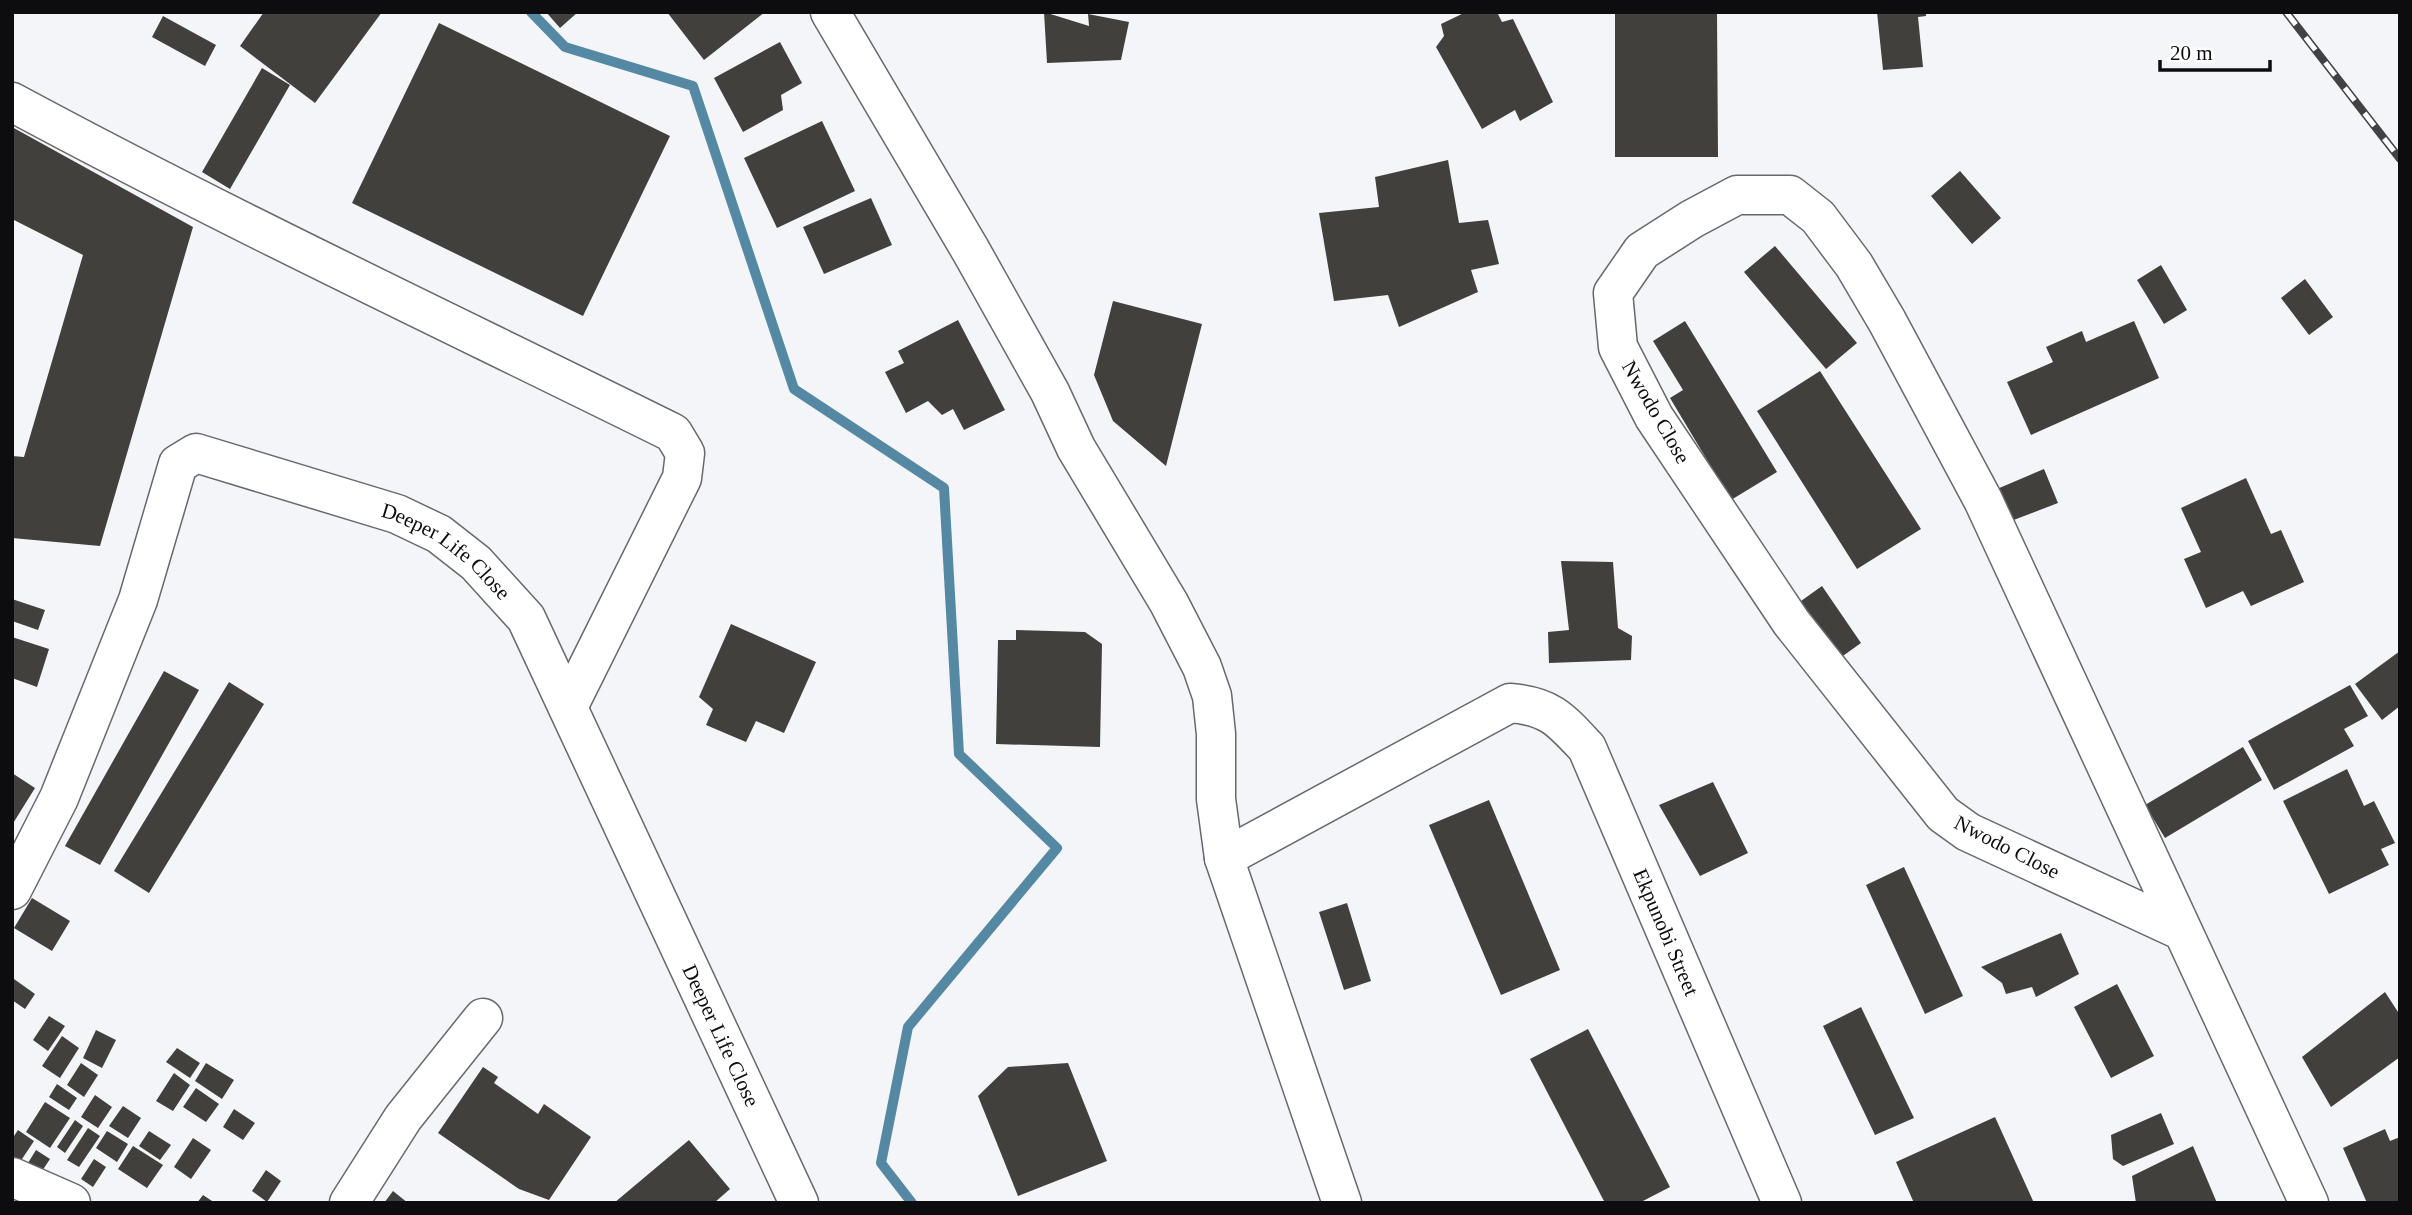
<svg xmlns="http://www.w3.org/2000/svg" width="2412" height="1215" viewBox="0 0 2412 1215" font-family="Georgia,serif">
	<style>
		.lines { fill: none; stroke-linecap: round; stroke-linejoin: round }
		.stream { stroke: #5488a3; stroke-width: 10 }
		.building { fill: #42403d }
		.minor-casing { stroke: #67696d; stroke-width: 41 }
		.minor { stroke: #fff; stroke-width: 38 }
		.rail-casing { stroke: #424245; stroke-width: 8 }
		.rail { stroke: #fff; stroke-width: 5; stroke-dasharray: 16; stroke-linecap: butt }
		.labels { text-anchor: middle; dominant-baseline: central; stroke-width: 7; stroke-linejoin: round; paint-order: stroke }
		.street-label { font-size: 21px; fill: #0d0d0f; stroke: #fff }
	</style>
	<rect width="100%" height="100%" fill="#f3f5f9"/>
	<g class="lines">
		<path class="stream" d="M531,12l34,35 128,39 101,303 150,99 15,266 98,94 -149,179 -27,136 31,40"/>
	</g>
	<path class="building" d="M264,12h118l-67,91 -75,-57z
		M546,12h32l-18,16z
		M667,12h98l-61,48z
		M1044,12l45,14 -1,-12 41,8 -8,38 -74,3z
		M1466,12h31l5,10 11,-3 40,83 -33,19 -5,-11 -33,19 -46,-82 8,-11 -3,-12z
		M1615,12h102l1,145h-103z
		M1877,12h49v4l-8,1 5,50 -40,3z
		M163,16l53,29 -11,21 -53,-29z
		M439,23l231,113 -87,180 -231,-113z
		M780,42l22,41 -21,12 2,15 -40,22 -29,-54z
		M262,68l28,17 -60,104 -28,-17z
		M822,121l33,70 -78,37 -33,-70z
		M12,127l181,100 -93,319 -88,-8v-82l12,1 59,-202 -71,-36z
		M1448,160l11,63 29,-3 11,44 -28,6 7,22 -79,35 -11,-32 -54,6 -15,-88 60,-6 -4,-30z
		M1960,171l41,47 -29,26 -41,-48z
		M871,198l21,47 -68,29 -21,-47z
		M1775,246l82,97 -31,26 -82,-97z
		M2161,265l26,45 -23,14 -27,-44z
		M2305,279l28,38 -24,18 -28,-37z
		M1113,301l89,23 -36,142 -53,-45 -19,-46z
		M958,320l47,90 -41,20 -11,-21 -11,6 -14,-14 -22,12 -21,-41 19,-9 -6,-12z
		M1685,321l92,151 -46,28 -61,-102 13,-8 -30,-49z
		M2134,321l25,57 -128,57 -24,-53 46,-20 -7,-15 36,-16 4,11z
		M1820,371l101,158 -64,40 -100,-158z
		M2044,469l14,34 -47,18 -14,-32z
		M2246,478l25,56 10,-4 23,52 -53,24 -8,-15 -37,17 -22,-49 17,-7 -20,-44z
		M1561,561l52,1 5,66 14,8 -1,24 -82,3 -1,-31 21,-2z
		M1822,586l39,57 -21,15 -39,-57z
		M12,599l33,11 -7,20 -26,-9z
		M731,624l85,38 -32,71 -28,-12 -10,21 -40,-17 7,-16 -14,-12z
		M1016,630l69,2 17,12 -2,103 -104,-3 2,-104h18z
		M12,637l37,12 -12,38 -25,-9z
		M2400,651v55l-18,14 -27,-36z
		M164,671l35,19 -99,175 -35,-19z
		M229,682l35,22 -115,189 -35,-22z
		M2350,685l18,31 -24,13 10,17 -80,44 -26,-49z
		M2243,747l19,33 -97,58 -20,-33z
		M2347,769l17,37 10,-5 21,42 -14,6 8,16 -60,29 -46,-93z
		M12,773l23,15 -23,37z
		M1713,782l35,71 -48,23 -41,-71z
		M1489,800l71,170 -59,25 -72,-170z
		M1904,867l59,129 -38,18 -59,-129z
		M32,898l38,23 -18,30 -38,-23z
		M1347,903l24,78 -27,9 -25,-78z
		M2061,933l18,41 -43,23 -4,-10 -26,7 -4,-11 -21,-16z
		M14,979l21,15 -10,15 -13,-9z
		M2117,984l37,72 -43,22 -37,-71z
		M2385,992l15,23v42l-69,50 -29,-50z
		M1861,1007l53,111 -39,17 -52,-109z
		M49,1016l16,10 -17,25 -15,-11z
		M1588,1029l82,158 -31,16h-34l-75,-144z
		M96,1030l20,10 -14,28 -19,-10z
		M62,1036l17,12 -19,30 -18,-12z
		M177,1048l23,15 -10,15 -24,-16z
		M81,1063l17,12 -14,22 -17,-12z
		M206,1063l28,17 -12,19 -27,-18z
		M1068,1063l39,98 -89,35 -40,-100 30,-29z
		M483,1067l15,10 -4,6 44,31 6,-10 47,33 -42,63 -30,-11 -81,-56z
		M174,1073l16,12 -17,26 -17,-10z
		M57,1084l20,14 -8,12 -20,-13z
		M196,1088l23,16 -13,18 -23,-15z
		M95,1095l17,12 -14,21 -17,-11z
		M45,1102l25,16 -20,30 -24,-16z
		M123,1106l18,12 -13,20 -19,-12z
		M234,1109l21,14 -12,17 -20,-13z
		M2161,1113l13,31 -51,22 -10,-7 -2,-24z
		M1995,1117l39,86h-120l-18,-41z
		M75,1120l8,6 -18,27 -8,-6z
		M88,1128l12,8 -21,31 -12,-7z
		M2385,1129l5,12 10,-4v66h-33l-24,-55z
		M18,1130l16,11 -18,27 -4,-3v-26z
		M107,1131l21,13 -11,18 -21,-14z
		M149,1131l22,14 -11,15 -21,-14z
		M193,1138l18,12 -20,29 -17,-12z
		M689,1140l41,49 -16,14h-100z
		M133,1146l30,19 -16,23 -29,-19z
		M2193,1146l24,57h-81l-4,-27z
		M36,1150l14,9 -14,21 -13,-9z
		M94,1159l12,8 -13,20 -12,-8z
		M266,1170l15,11 -14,21 -15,-11z
		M393,1191l15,12h-24z
		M203,1195l12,8h-18z"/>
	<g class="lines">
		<g class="minor-casing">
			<g id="minor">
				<path d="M830,12l141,239 79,141 26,56 93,155 33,64 10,29 4,38v65l8,59 118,345"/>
				<path d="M12,102c217,117 441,222 661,331l12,20 -3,25 -114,229"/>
				<path id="s1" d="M1224,858l286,-155c40,3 51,17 77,45l195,455"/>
				<path id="s2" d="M12,890l47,-92 79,-198 40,-136 18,-11 201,61 42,20 37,29 50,55 273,585"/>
				<path d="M2182,931l-214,-99 -25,-18 -152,-192 -137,-205 -36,-70 -5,-54 29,-42 50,-32 45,-24h53l28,22 36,48 33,56 96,179 326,703"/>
				<path d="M12,1177l59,26"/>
				<path d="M349,1203l54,-85 80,-100"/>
			</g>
		</g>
		<use href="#minor" class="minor"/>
		<g class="rail-casing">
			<path id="rail" d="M2286,12l114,147"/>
		</g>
		<use href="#rail" class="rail"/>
	</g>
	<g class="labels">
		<g class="street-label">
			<text transform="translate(1656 412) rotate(60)">Nwodo Close</text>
			<text stroke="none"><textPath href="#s2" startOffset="751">Deeper Life Close</textPath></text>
			<text transform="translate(2007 847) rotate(27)">Nwodo Close</text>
			<text stroke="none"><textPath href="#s1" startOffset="618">Ekpunobi Street</textPath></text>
			<text stroke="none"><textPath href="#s2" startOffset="1318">Deeper Life Close</textPath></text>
		</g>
	</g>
	<rect width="2412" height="1215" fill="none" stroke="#0d0d0f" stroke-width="28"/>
	<path d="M2160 60v10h110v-10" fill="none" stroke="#0d0d0f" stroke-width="3.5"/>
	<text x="2170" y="60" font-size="21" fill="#0d0d0f" stroke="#ffffff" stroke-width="5" paint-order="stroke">20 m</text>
</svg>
